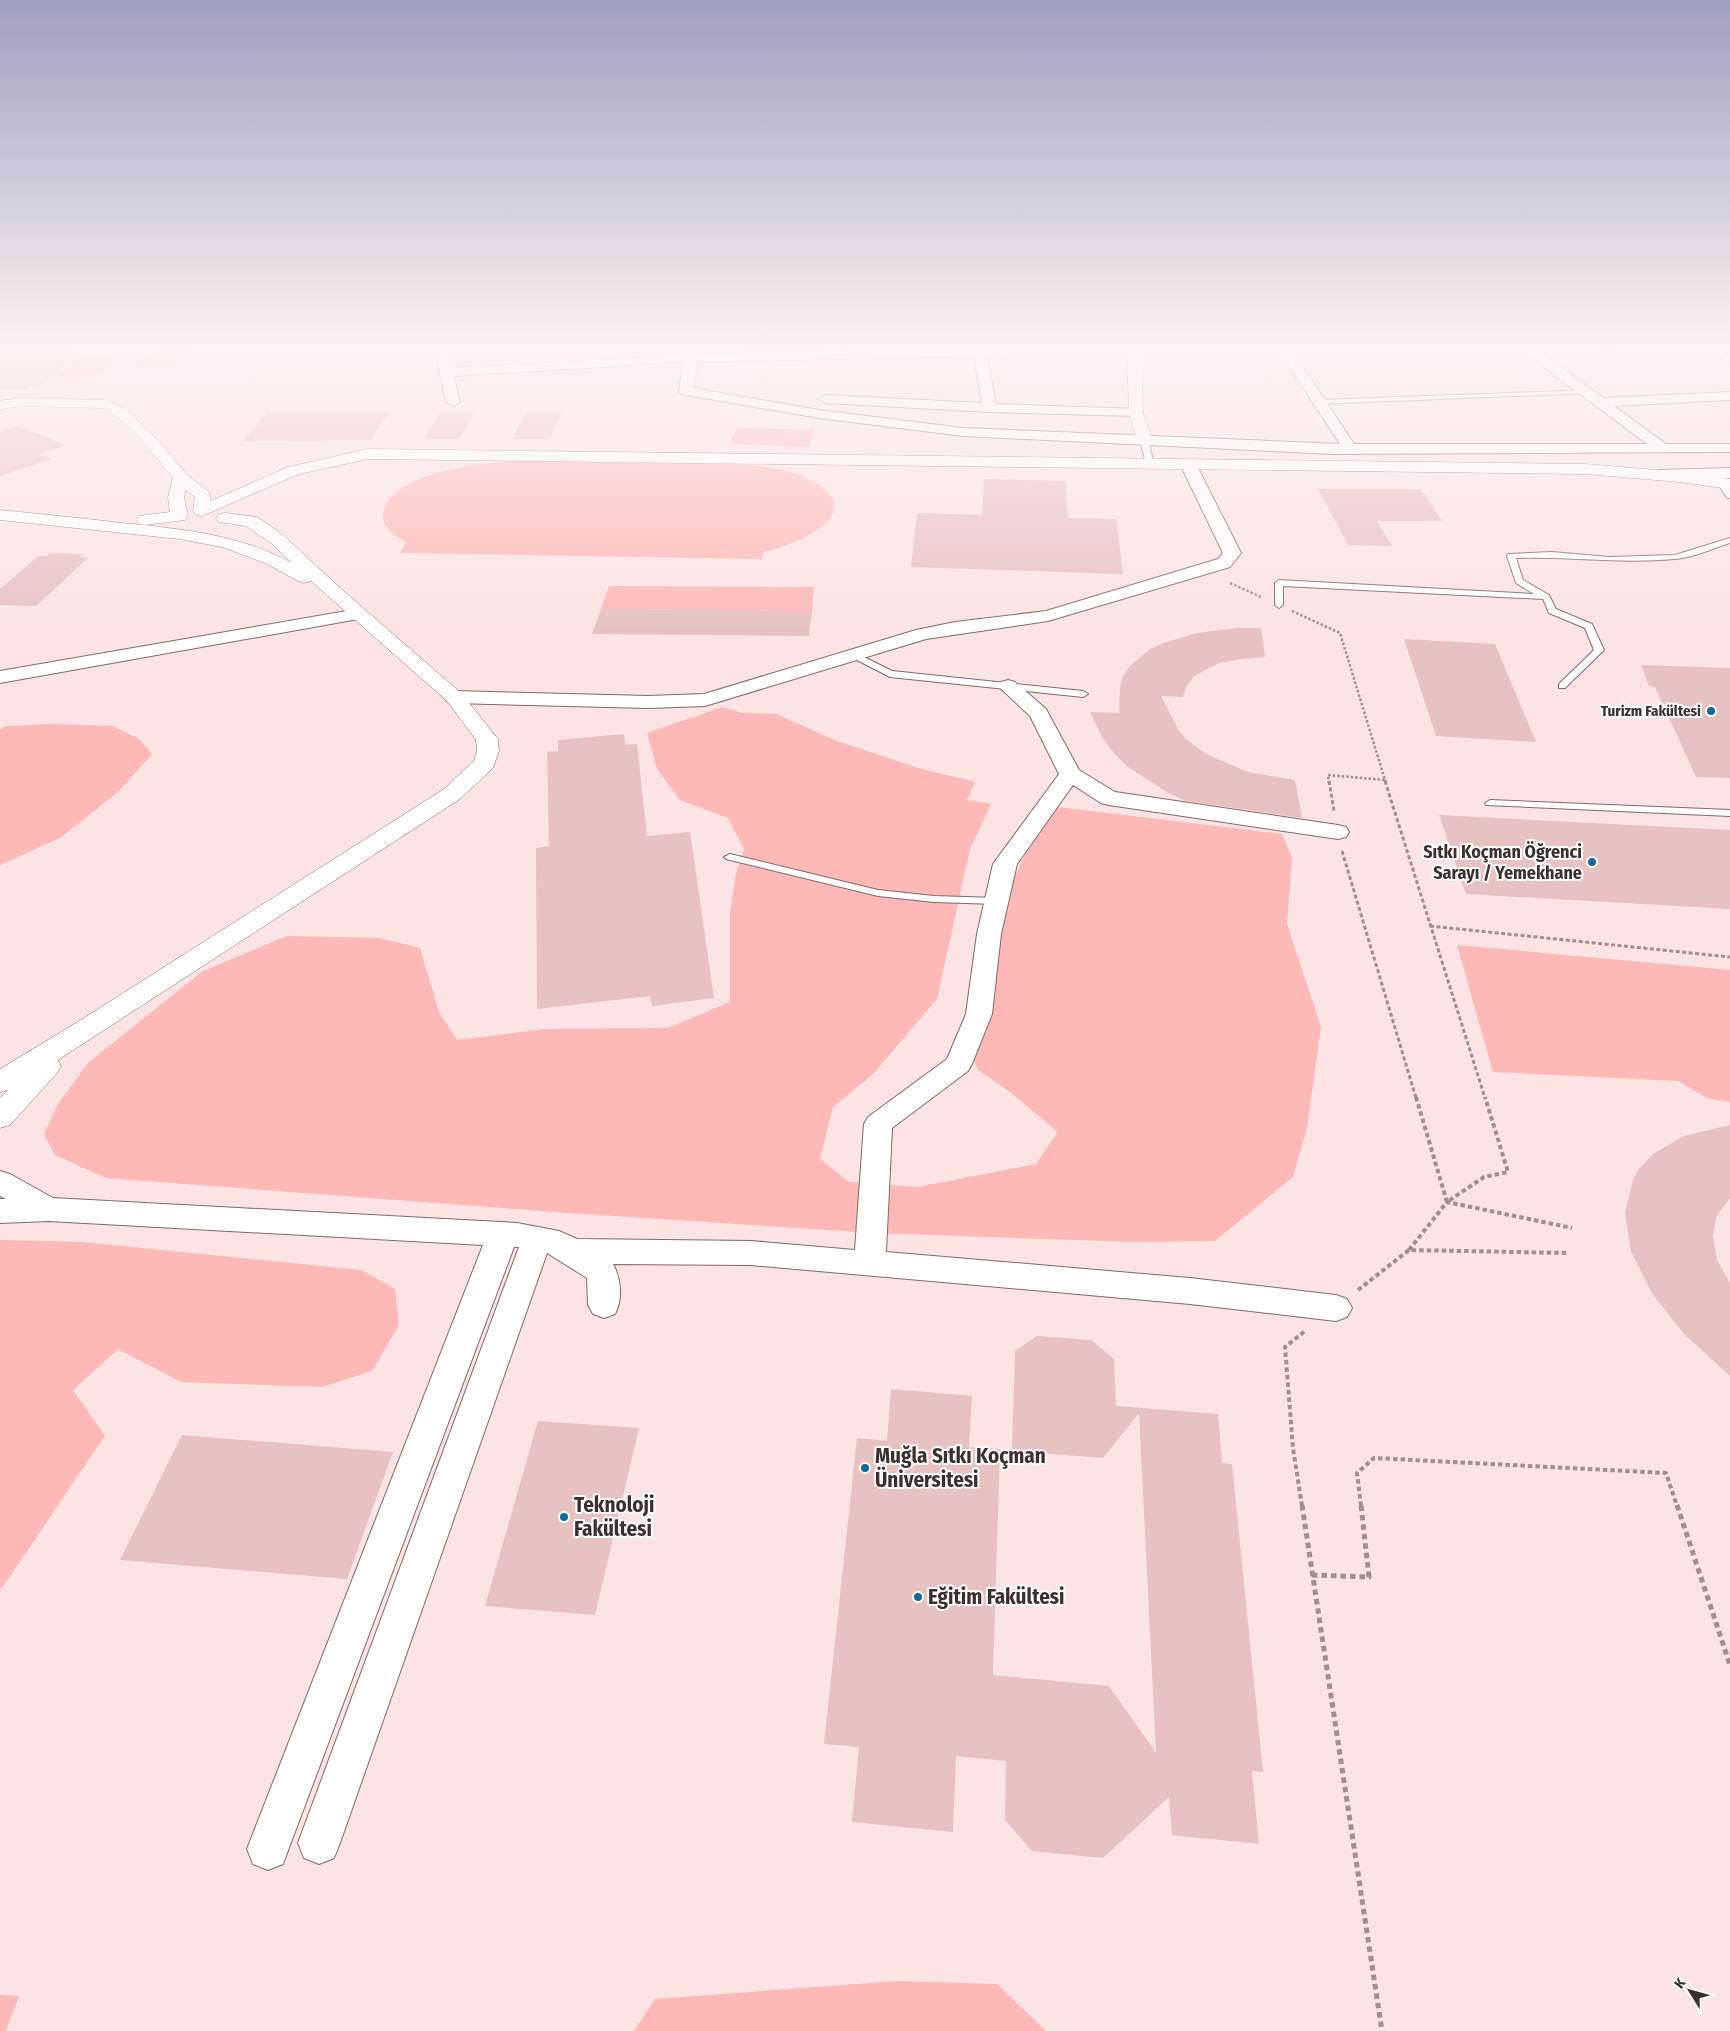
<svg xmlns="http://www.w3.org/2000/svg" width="1730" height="2031" viewBox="0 0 1730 2031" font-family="'Fira Sans Condensed',sans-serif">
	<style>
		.green { fill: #fdb8b7 }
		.building { fill: #e7c2c1 }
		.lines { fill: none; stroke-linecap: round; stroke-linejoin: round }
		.lane-casing { stroke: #876766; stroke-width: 2 }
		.street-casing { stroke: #876766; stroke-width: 2 }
		.secondary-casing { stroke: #876766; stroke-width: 1 }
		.path-far3 { stroke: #a28e8e; stroke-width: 2.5; stroke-dasharray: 2.5 2; stroke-linecap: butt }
		.path-far2 { stroke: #a28e8e; stroke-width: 3; stroke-dasharray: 4 2.5; stroke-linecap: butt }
		.path-far1 { stroke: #a28e8e; stroke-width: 4; stroke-dasharray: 4.5 3; stroke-linecap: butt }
		.path { stroke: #a28e8e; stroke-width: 5; stroke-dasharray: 5.5 4; stroke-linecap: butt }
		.lane { fill: #fff; fill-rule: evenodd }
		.street { fill: #fff; fill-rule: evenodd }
		.secondary { fill: #fff; fill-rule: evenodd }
		.poi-dot { fill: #0c6b9a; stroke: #fff; stroke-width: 2 }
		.labels { text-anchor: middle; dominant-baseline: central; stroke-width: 4; stroke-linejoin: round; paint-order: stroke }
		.far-poi-label { font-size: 15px; font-weight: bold; fill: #3e2f2f; stroke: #fff; text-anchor: end }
		.poi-label { font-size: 18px; font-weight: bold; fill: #3e2f2f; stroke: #fff; text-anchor: end }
		.near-poi-label { font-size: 21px; font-weight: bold; fill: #3e2f2f; stroke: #fff; text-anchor: start }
	</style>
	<rect width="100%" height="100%" fill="#fbe4e3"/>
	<path class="green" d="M78,358h38l-20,18 -38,1z
		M738,428l77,2 -6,17 -80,-3z
		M524,461l216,3c23,2 47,4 68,15 66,34 -10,65 -44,73l-2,7 -362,-6 6,-11c-11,-6 -27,-16 -22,-32 13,-40 105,-49 140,-49z
		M609,586l205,1 -2,24 -211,-2z
		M723,707l19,6 34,1 61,27 81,27 57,14 -8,18 24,4 -21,45 -33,150 -64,75 -40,33 -13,52 29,23 69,5 118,-23 22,-32 -48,-40 -32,-22 -16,-40 46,-139 33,-69 17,-15 224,27 10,24 -5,66 34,103 -14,101 -14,49 -78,64 -81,1 -260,-9 -306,-20 -462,-35 -51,-23 -11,-21 14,-30 31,-42 114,-91 84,-35 92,2 41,10 19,64 18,28 88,-11 123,-1 62,-26v-89l6,-39 8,-25 -16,-31 -48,-18 -23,-31 -10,-36z
		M52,724l60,2 27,13 13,15 -34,38 -58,46 -60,27v-136l7,-3z
		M1457,945l273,25v132l-21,-3 -31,-18 -185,-9z
		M0,1240l82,2 279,28 34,19 4,36 -27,46 -50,16 -141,-5 -63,-33 -45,41 32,46c-36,51 -69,104 -105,154z
		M898,1981l99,3 49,47h-412l21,-32z
		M0,1995l19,1 -13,35h-6z"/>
	<path class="building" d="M0,347h79l-38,38 -12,1 -3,3h-26z
		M161,347h37l-27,22 -37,-1z
		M267,412h123l-19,28 -128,1z
		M440,412h34l-15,27h-35z
		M526,412h36l-12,27h-38z
		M18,426l47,19 -26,9 12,5 -51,17v-45z
		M984,479l81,2 3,37 48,1 7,55 -212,-7 6,-54 65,2z
		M1318,489h103l21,32h-65l15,25 -44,-1z
		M50,553l33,1 -4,3 9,1 -52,48 -36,-1v-16l38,-33h9z
		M601,609l131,1 80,1 -3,25 -217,-2z
		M1236,628h25l4,29 -24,2 -22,4 -25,13 -8,11 -3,10 -22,-1 18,35 7,8 20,15 42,18 47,8 7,38 -116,-17 -18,-8 -40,-26 -14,-14 -11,-14 -13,-27 29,1 1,-27 3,-10 7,-10 20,-17 14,-6 33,-10z
		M1404,639l91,5 41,98 -100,-6z
		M1641,665l89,3v110l-34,-1 -41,-90 -6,-1z
		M624,734l1,11 12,-1 10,92 43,-4 24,166 -62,8 -2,-10 -113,13 -1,-161 13,-2 -2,-94 11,-1v-11z
		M1439,815l291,15v79l-264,-15z
		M1730,1125v73l-14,19 -3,19 4,24 13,23v93l-46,-42 -33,-42 -20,-41 -6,-38 8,-33 5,-10 15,-16 31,-18z
		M1037,1336l54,4 23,19 2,47 102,8 4,49 10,1 31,308 -11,-1 7,73 -87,-9 -3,-38 -66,61 -71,-7 -27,-31 1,-59 -50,-5 -3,76 -101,-10 7,-75 -35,-3 33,-306 30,3 4,-52 81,7 -3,51 31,2 -7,226 116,11 47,67 -17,-340 -36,45 -91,-7 3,-100z
		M538,1421l101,7 -44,187 -110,-9z
		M182,1435l211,17 -46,127 -227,-19z"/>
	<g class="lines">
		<g class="lane-casing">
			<path id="lane" d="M1588,390l2,1v2l-271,11 -3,-2 3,-2z
				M1144,437l4,2 6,26 -4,2 -4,-2 -6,-26z
				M1718,480l7,2 5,8v8h-3l-10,-16z
				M1730,538v5c-17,5 -37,15 -56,16 -53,5 -105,-3 -158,-1l7,22 26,15 7,14 36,15 12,26 -39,38h-6v-4l35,-34 -9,-22 -36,-15 -6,-14 -260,-13v19l-4,3 -4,-3v-22l4,-3 255,14 -18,-11 -9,-27 1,-2 44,-2 57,5 66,-2z
				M854,652l38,19 191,20 5,3 -5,3 -193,-20 -39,-20 -2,-2z
				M1490,800l240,10v6l-244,-11 -1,-2z
				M730,854l148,36 56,6 63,2 6,3 -6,3 -63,-2 -56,-6 -152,-37 -2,-2z"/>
		</g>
		<g class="street-casing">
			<path id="street" d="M433,347h13l7,21 227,-13 -2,-8h13l2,7 280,-7h646l-6,4 -72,1 62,46 127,-6v8l-116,6 52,38h64v8l-396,2 -371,-18 -144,-18 -138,-24 -2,-3 4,-25 -1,-4 -228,14 6,26 -7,4 -7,-4 -9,-43zM1336,352l95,3 94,-2 122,91h-293l-60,-91zM1281,354l59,90 -377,-16 -144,-18 -126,-22 4,-22 -2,-4 279,-6 8,47 -156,-8 -7,4 7,4 164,9 146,4 5,-1 2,-3 -2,-3 -145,-5 -9,-48z
				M1708,347h15l7,5v10l-5,-1z
				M1189,461l5,2 3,3 44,87 -11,14 -182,54 -122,18 -221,67 -57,2 -194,-5 -7,-2 -3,-4 3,-4 7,-2 194,5 56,-2 212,-64 39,-8 91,-11 172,-52 5,-6 -42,-87 3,-3z
				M1730,468v10l-71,2 -5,-2 -3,-3 3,-3 5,-2z
				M358,609l6,1 3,4 -3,4 -364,65v-12z
				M1008,680l7,2 31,27 33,61 36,22 223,33 8,2 3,5 -3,5 -8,2 -229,-34 -8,-2 -28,-18 -56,79 -16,70 -9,80 -20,50 -4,7 -76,57 -6,124 304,26 146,17 11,4 5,9 -5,9 -11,4 -146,-17 -439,-39 -138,-1c8,14 10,36 2,50l-11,4 -11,-4 -5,-9 -1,-27 -40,-25 -207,590 -6,15 -15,6 -15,-6 -6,-15 221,-596h-5l-231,617 -15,6 -15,-6 -6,-15 236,-604 -434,-24 -49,2v-24h6l-6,-3v-25l10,3 43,24 464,25 42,8 18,8 174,2 104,9 9,-126 4,-7 79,-58 19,-45 11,-80 16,-70 66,-90 -29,-58 -32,-30 3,-4z"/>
		</g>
		<g class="secondary-casing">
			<path id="secondary" d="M1127,347h14l2,65 9,27 -3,3h-10l-3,-3 -7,-27z
				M22,398l83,2 19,8 35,33 28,34 22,17 2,9 77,-34 80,-18 1218,15 93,8 51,7v10l-51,-7 -93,-8 -1218,-15 -69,15 -97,42 -6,-1 -3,-4 2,-14 -9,-7 -2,7 4,19 -3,4 -40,5 -6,-1 -3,-4 3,-4 31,-4 -2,-15 5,-19c-20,-24 -42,-55 -71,-70l-80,-2 -22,3v-8z
				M0,510c41,4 81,8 122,13 60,6 116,11 170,40l-21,-20 -25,-17 -27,-4 -3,-4 3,-4 6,-1 32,4 26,18 56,52 122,106 37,46 1,12 -6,17 -33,31 -402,261 3,6 -4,7 -47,52 -10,3v-30l8,-8 -8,2v-23l84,-51 360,-229 30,-28 3,-10 -1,-11 -29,-39 -136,-120 -7,2 -6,-2 -33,-18 -43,-16 -43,-8 -179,-19z"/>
		</g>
		<path class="path-far3" d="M1230,583l31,14
			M1292,611l48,22 45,147 -57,-5 1,8
			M1385,780l1,3"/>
		<path class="path-far2" d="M1329,781l5,30
			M1385,781l100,317
			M1342,851l74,247
			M1430,926l300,31"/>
		<path class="path-far1" d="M1416,1097l31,105 37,-25 24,-5 -23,-75
			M1409,1250l38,-48 125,26
			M1358,1290l51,-40 160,3
			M1302,1506l-9,-58 -8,-101 20,-16
			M1361,1506l-4,-33 17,-15 292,15 11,33"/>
		<path class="path" d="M1302,1505l80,526
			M1677,1505l53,160
			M1312,1575l57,2 -8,-72"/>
		<use href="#lane" class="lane"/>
		<use href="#street" class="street"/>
		<use href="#secondary" class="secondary"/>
	</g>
	<linearGradient id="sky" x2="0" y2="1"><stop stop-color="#9f9fbe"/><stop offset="0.55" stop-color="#fdf3f2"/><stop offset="1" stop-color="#fdf3f2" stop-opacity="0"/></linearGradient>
	<rect width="1730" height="632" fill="url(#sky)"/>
	<g class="poi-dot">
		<circle cx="1711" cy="711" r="5"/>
		<circle cx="1592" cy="862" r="5"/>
		<circle cx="865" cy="1468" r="5"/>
		<circle cx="564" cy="1517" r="5"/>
		<circle cx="918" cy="1597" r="5"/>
	</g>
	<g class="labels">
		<g class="far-poi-label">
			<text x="1701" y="711">Turizm Fakültesi</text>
		</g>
		<g class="poi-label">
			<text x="1582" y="852">Sıtkı Koçman Öğrenci<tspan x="1582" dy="21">Sarayı / Yemekhane</tspan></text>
		</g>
		<g class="near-poi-label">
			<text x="875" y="1456">Muğla Sıtkı Koçman<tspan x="875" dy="24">Üniversitesi</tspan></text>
			<text x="574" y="1505">Teknoloji<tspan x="574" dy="24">Fakültesi</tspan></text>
			<text x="928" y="1597">Eğitim Fakültesi</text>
		</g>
	</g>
	<g transform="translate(1690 1991) rotate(307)" stroke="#ffffff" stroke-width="4" paint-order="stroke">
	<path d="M0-4L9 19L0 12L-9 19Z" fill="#3e2f2f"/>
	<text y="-8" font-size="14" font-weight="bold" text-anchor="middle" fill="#3e2f2f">K</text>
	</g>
</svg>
